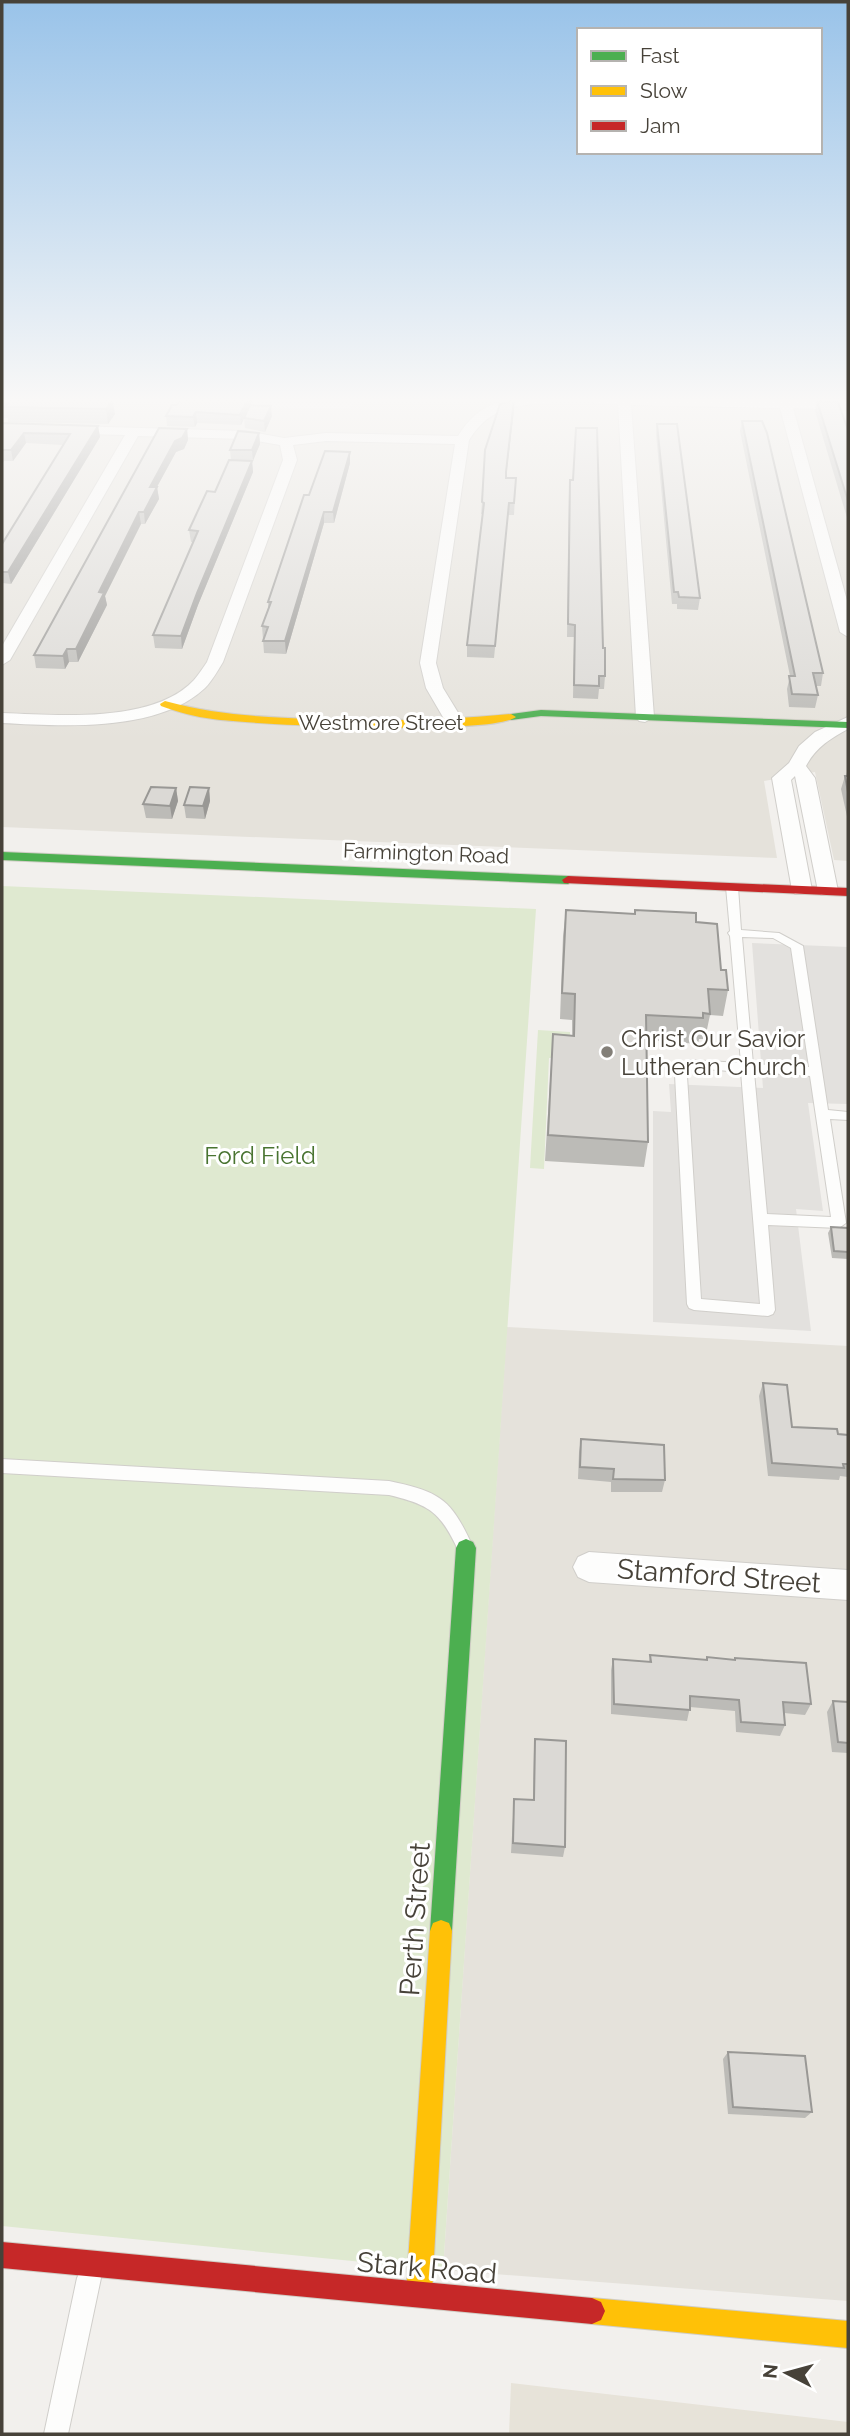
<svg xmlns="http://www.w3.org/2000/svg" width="850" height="2436" viewBox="0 0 850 2436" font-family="Raleway,sans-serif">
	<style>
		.residential { fill: #e5e2db }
		.education { fill: #e7e3d9 }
		.green { fill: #dfe9d0 }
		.parking { fill: #e3e1de }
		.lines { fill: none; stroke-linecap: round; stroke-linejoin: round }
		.lane-casing { stroke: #d0ceca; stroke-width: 2 }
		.street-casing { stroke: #d0ceca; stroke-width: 2 }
		.fast-casing { stroke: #d0cdc5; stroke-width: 2 }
		.slow-casing { stroke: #d0cdc5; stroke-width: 2 }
		.jam-casing { stroke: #d0cdc5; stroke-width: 2 }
		.lane { fill: #fdfdfc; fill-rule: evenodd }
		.street { fill: #fdfdfc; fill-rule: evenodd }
		.fast { fill: #4caf50; fill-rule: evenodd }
		.slow { fill: #ffc107; fill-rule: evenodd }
		.jam { fill: #c62828; fill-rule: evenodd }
		.wall { fill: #bcbbb7 }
		.shaded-wall { fill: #999895 }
		.building { fill: #dbd9d5; stroke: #999895; stroke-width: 2 }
		.poi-dot { fill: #837f78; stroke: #fff; stroke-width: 2.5 }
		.labels { text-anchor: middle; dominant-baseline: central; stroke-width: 6; stroke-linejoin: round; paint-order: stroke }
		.far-street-label { font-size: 21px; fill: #474239; stroke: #fff }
		.poi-label { font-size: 24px; fill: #474239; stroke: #fff; text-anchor: start }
		.park-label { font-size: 24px; fill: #497431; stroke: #fff }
		.near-street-label { font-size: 28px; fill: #474239; stroke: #fff }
	</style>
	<rect width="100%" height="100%" fill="#f2f0ed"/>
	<path class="residential" d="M354,400h494v461l-14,-1 -19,-88 -51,9 13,77 -775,-31v-426l349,8z
		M507,1327l341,19v955l-405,-31z"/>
	<path class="education" d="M511,2383l337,39v12h-339z"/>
	<path class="green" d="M2,886l534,23 -93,1361 -441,-44z
		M538,1030l32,2v26h-21l-5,111 -14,-1z"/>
	<path class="parking" d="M752,943l96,4v157l-40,-1 15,108 -27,-2 15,122 -158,-9v-211l18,1 -2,-28 94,4z"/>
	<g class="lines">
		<g class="lane-casing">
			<path id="lane" d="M732,884l6,3 3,43 38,3 24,13 25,164 20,2v8l-18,-1 16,104 -7,5 -71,-3 7,85 -2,4 -5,2 -74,-6 -5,-2 -2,-4 -12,-229 11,-14 4,-1 51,3 -11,-127 -2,-3 2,-2 -4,-44zM742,937l31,1 18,10 18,119 -56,-3zM693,1068l48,4 19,232 -59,-5 -14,-223zM754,1072l56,4 21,141 -64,-3z
				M2,1459l387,22c52,11 62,18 84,66l-2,5 -6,3 -6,-3c-18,-39 -28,-47 -70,-57l-387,-22z
				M89,2266l8,4 4,8 -33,156h-24l33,-156 4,-8z"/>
		</g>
		<g class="street-casing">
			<path id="street" d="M508,400h48c-6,5 -13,4 -21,4 -30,2 -50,10 -66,36l-33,223 7,25 22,36 -3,4h-12l-3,-4 -21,-36 -6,-25 35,-219 -129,-3 -33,4 4,15 -74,202c-5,8 -11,19 -18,26 -48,45 -143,38 -203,35v-10c55,2 151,11 192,-33 5,-6 9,-12 13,-18l76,-202 -3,-15 -35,-6 -107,-3 -128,224 -8,5v-19l123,-211 -123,-3v-8l243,7 39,7 42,-5 132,3c13,-21 27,-31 50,-36z
				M590,400l258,2v8l-55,-2 55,196v33l-8,-5 -60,-224 -149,-3 23,312 -9,5 -6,-1 -3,-4 -18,-313h-22z
				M848,717v12c-18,10 -32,18 -42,37l9,12 23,113 -3,4h-14l-3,-4 -23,-115 -4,4 21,110 -3,4h-14l-3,-4 -20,-112 17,-15 10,-17 16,-14z
				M589,1552l259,18v30l-259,-18 -11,-5 -5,-10 5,-10z"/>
		</g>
		<g class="fast-casing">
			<path id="fast" d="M541,710l307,12v6l-307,-12 -30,4 -5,-3 5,-3z
				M2,852l566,24 6,4 -6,4 -566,-24z
				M466,1539l7,3 3,6 -24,383 -3,8 -8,3 -8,-3 -3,-8 26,-383 3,-6z"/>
		</g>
		<g class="slow-casing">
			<path id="slow" d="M165,701c51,14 96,16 148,18 66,2 132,2 198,-5l5,3c-26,19 -261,8 -303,2 -18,-2 -35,-7 -52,-13l-1,-2z
				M441,1920l8,3 3,8 -20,362 -4,9 -9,4 -9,-4 -4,-9 24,-362 3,-8z
				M592,2298l256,23v27l-256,-24 -9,-4 -4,-9 4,-9z"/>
		</g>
		<g class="jam-casing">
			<path id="jam" d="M568,876l280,12v8l-284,-13 -2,-3z
				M2,2242l590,56 9,4 4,9 -4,9 -9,4 -590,-56z"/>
		</g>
		<use href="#lane" class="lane"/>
		<use href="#street" class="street"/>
		<use href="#fast" class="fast"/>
		<use href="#slow" class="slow"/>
		<use href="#jam" class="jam"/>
	</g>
	<path class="wall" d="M2,400h111l2,14 -7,10 -100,-2v-4h-6z
		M180,400h73l-3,5 22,11 -7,16 -20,-4 -1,-10 -3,7 -44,-2 -2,4 -28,-1 -1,-10 11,-11z
		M817,401l31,29v91l-33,-110z
		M514,410l-8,67 10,1 -2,37h-6l-14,143 -27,-1v-12l16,-131h-2l1,-12z
		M742,421l81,252 -2,13h-5l2,9 -3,13 -26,-1 -2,-18 3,-13 -50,-245z
		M2,423l96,3 2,11 -89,147 -9,-1v-39l61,-99 -37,-2 -13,18h-9l-2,3z
		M657,424l43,174 -2,12 -21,-1v-5h-5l-16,-170z
		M187,429l1,11 -4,9 -8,3 -19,35 2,12 -14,25h-4l-36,72 2,9 -29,57h-9l-4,7 -29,-1 -2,-13z
		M259,433l1,11 -8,17 1,11 -55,133 -16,44 -27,-1 -2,-13 40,-93h-2l-2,-12 26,-38 16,-32 -1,-10z
		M350,463l-16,60h-10l-38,131 -22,-1 -2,-27 6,-17v-7l41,-107z
		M569,491l34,157 2,28 -1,13h-5l-1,10 -25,-1 1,-61h-7z
		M848,768v53l-7,-32 4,-13h1z
		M176,788l2,13 -6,18 -26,-1 -3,-14z
		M209,788l1,13 -5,18 -19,-1 -2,-13z
		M566,910l69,4v-4l61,12 25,48 7,20 -5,26 -13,-1 -5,24h-6l-1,5 -51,-4 1,102 -4,25 -99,-6 8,-127 19,1v-15l-12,-1 3,-83z
		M831,1227l17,1v31l-16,-1 -4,-25z
		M763,1383l29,44 46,7 10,1v42l-8,-1 -1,4 -71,-4 -9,-80z
		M581,1439l84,41 -3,12h-51v-10l-33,-3 1,-27z
		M650,1655l56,5 1,-3 27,3 1,-2 76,46 -6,11 -21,-2 1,12 -5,11 -44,-4 -1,-21 -45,-4 -3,14 -76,-7v-44l2,-11 36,3z
		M833,1701l15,1v51l-16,-1 -5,-40z
		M535,1739l30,108 -2,10 -52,-4 3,-54 19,1 1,-50z
		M728,2052l84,60 -7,6 -77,-4 -5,-55z"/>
	<path class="shaded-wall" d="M112,400l3,14 -7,10 -2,-15z
		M247,400h6l-12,25 -1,-10z
		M514,400v10l-9,73 1,-11z
		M271,406l1,10 -7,16 -1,-11z
		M196,412l1,11 -2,4 -2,-10z
		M98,426l2,11 -89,147 -3,-12z
		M187,429l1,11 -4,9 -8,3 -23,42 4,-7 2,12 -14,25 -1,-12 6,-25 25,-46z
		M24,433l2,10 -13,18 -2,-11z
		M259,433l1,11 -7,17 -1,-11z
		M350,452v11l-16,60 -1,-11z
		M252,461l1,11 -55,133 -16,44 -1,-13 16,-43z
		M139,512l2,12 -36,72 2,9 -29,57 -2,-13 23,-57z
		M324,512v11l-38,131 -1,-13z
		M67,649l2,13 -4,7 -2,-13z
		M176,788l2,13 -6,18 -2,-13z
		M209,788l1,13 -5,18 -2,-13z"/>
	<path class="building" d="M2,400h110l-6,9 -101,-2 3,-4h-6z
		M180,400h67l-7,15 -44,-3 -3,5 -27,-1 6,-11h5z
		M513,400h1l-8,72v6h10l-2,25h-5l-14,143 -28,-1 17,-142 -2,-1 3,-52 15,-46z
		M817,401l21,1 10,28v71z
		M250,405l21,1 -7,15 -20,-3z
		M742,421h20l5,12 56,240h-10l5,22 -26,-1 -3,-18h6z
		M2,423l96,3 -90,146h-6v-28l68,-110 -46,-1 -13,17h-9z
		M657,424h20l23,174 -21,-1 -1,-5h-4z
		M159,428l28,1 -5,9 -7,3 -25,46h7l-13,25h-5l-40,80 5,1 -28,56h-9l-4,7 -29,-1z
		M576,428h21l6,220h2v28h-6v10l-25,-1 1,-60 -7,-1 2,-144h3z
		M238,431l21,2 -7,17h-22z
		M325,451l25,1 -17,60h-9l-39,129h-22l5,-14 -6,-1 9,-24h-3l36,-107h5z
		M229,460l23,1 -55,132 -16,43 -28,-1 45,-104 -9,-1 18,-39 8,1z
		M845,776h3v16z
		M151,787l25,1 -6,18 -27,-2z
		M190,787l19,1 -6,18 -19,-1z
		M566,910l69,4v-4l61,3v9l21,2 4,46h5l2,20 -20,-1 2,25 -7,-1v5l-57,-3 2,127 -100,-7 5,-101 21,2 1,-42 -13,-1z
		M831,1227l17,1v24l-14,-1z
		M763,1383l24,2 5,42 45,2 1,5 10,1v29h-5l1,4 -72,-5z
		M581,1439l83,6 1,35 -52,-1 1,-10 -34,-2z
		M650,1655l57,5v-3l28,3v-2l71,5 5,41 -28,-2 2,23 -44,-3 -2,-22 -49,-4v14l-76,-6 -1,-45 38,3z
		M833,1701l15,1v41l-10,-1z
		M535,1739l31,2 -1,106 -52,-4 1,-44 20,1z
		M728,2052l77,4 7,56 -79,-5z"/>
	<linearGradient id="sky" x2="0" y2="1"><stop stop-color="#99c3e9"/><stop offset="0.54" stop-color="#f9f8f7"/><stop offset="1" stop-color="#f9f8f7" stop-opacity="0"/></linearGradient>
	<rect width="850" height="741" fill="url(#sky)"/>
	<circle class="poi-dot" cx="607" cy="1052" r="7"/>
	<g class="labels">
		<g class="far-street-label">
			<text x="381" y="722">Westmore Street</text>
			<text transform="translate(426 853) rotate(2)">Farmington Road</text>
		</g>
		<g class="poi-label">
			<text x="621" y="1038">Christ Our Savior<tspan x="621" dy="28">Lutheran Church</tspan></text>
		</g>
		<g class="park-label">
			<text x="260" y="1155">Ford Field</text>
		</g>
		<g class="near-street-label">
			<text transform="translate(719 1576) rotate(4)">Stamford Street</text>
			<text transform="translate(415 1919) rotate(-86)">Perth Street</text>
			<text transform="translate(427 2268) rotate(5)">Stark Road</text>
		</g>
	</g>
	<rect width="850" height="2436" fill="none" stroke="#474239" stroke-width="7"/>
	<rect x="577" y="28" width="245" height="126" fill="#ffffff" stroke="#b5b3b0" stroke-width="2"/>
	<rect x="591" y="51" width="35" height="10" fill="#4caf50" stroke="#b5b3b0" stroke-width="2"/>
	<text x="640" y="63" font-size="21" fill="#474239">Fast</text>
	<rect x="591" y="86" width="35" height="10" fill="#ffc107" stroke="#b5b3b0" stroke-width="2"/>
	<text x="640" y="98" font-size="21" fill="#474239">Slow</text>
	<rect x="591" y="121" width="35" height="10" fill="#c62828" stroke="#b5b3b0" stroke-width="2"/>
	<text x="640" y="133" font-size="21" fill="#474239">Jam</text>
	<g transform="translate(787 2373) rotate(276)" stroke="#ffffff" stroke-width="5" paint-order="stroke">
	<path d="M0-5L12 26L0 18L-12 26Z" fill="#474239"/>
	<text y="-10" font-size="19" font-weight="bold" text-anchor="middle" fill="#474239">N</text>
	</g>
</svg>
